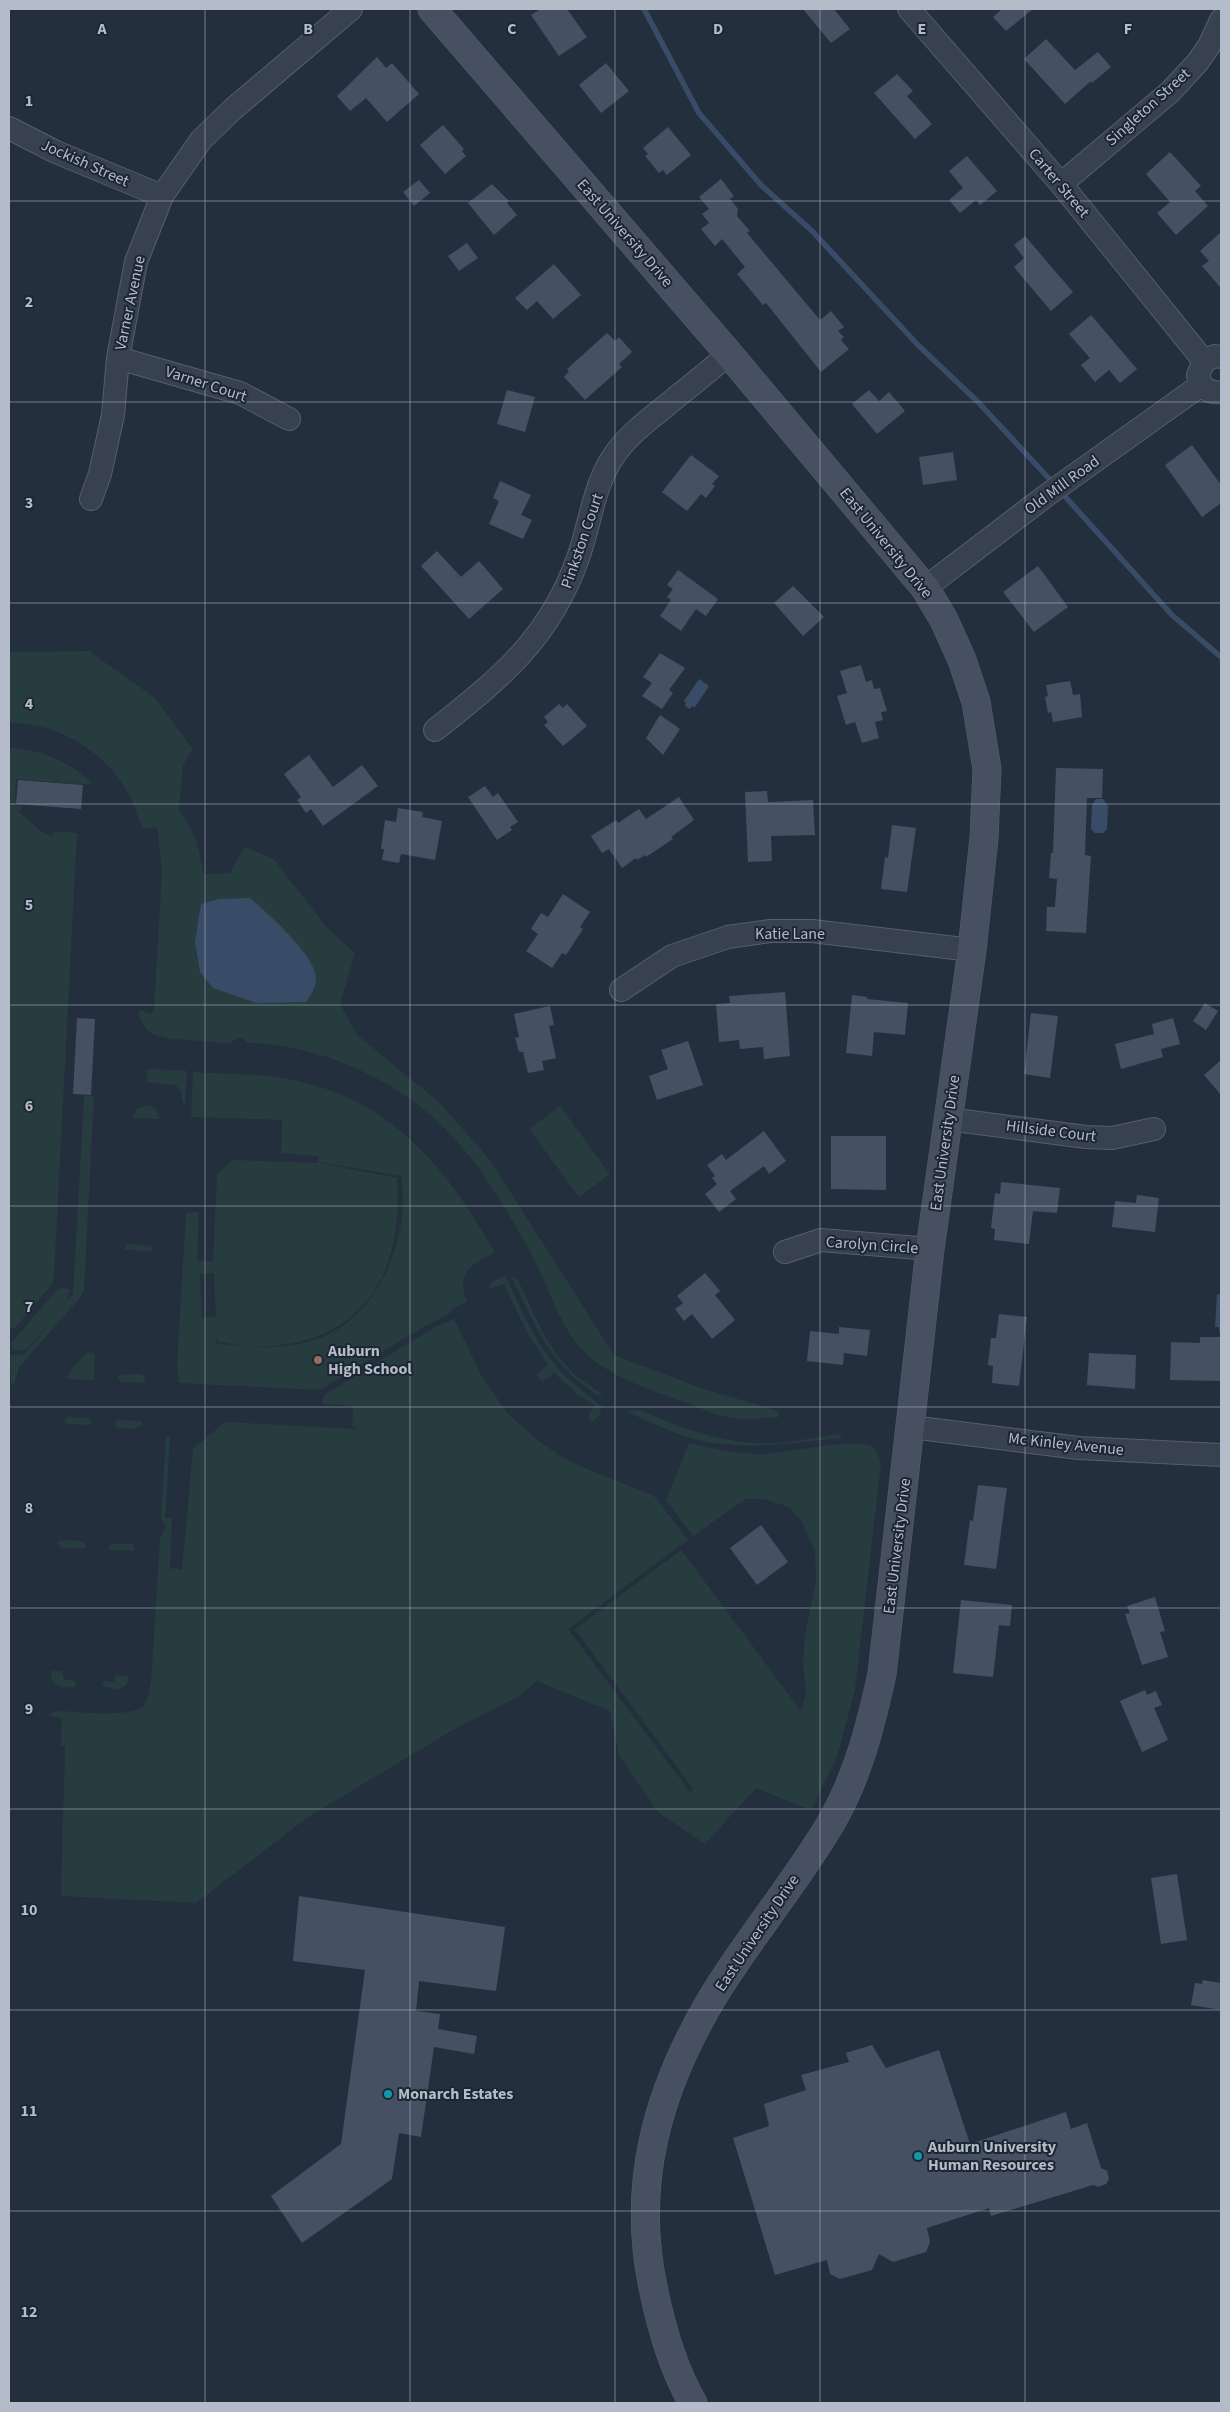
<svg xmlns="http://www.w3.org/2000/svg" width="1230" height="2412" viewBox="0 0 1230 2412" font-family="'Source Sans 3',sans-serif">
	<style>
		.green { fill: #263c3f; fill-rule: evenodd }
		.water { fill: #394c67 }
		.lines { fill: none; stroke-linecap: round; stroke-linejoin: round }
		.stream { stroke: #394c67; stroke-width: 5.5 }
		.building { fill: #455162 }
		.minor-casing { stroke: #565f6c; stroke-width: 24 }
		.secondary-casing { stroke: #565f6c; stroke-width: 29 }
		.minor { stroke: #38414e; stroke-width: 22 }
		.secondary { stroke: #465061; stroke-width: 28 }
		.grid { fill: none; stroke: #b4bcc9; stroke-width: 1; stroke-opacity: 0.55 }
		.education-dot { fill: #8d6e63; stroke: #1d2633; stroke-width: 2 }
		.culture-dot { fill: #0f9aa8; stroke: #1d2633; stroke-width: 2 }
		.labels { text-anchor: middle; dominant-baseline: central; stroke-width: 4; stroke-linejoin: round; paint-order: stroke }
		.street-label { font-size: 16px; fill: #b4bcc9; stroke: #1d2633 }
		.poi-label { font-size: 16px; font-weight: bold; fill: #b4bcc9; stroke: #1d2633; text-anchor: start }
		.grid-label { font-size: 16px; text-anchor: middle; font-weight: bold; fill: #b4bcc9; stroke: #1d2633; stroke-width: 4; stroke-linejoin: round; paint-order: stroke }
	</style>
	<rect width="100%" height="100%" fill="#242f3e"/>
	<path class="green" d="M89,651l66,47 38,51 -10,16 -4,44 17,30 8,35 26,-1 14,-26 30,12 52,68 29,26 -15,51 17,31 83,68 50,57 124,195 87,33 77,23 1,6c-19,2 -43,3 -61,-2 -11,-3 -21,-9 -32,-12 -37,-14 -83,-27 -109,-59 -20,-25 -29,-59 -44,-87 -26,-47 -58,-103 -99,-139 -48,-43 -120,-74 -186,-75l-7,-6 -12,6 -57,-4 -18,-4 -8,-6 -8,-15 3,-5 5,4 6,1 2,-5 8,-137 -5,-45 -13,2c-7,-9 -8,-22 -14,-32 -22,-44 -72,-75 -121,-74v-71z
		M9,748c33,2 61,13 84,37l-77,-6 -1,26 7,1 -2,5 -5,-2c11,7 26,26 37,27l1,-5 24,2 -23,442 -2,9 -36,43 -7,2z
		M151,1069l36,2 -2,32h-2l-3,-14 -5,-4 -28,-3v-12z
		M193,1072c29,2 59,1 88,6 104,15 164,86 213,173l-2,3c-24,12 -35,20 -25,48l-16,7 1,3 -39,21 -93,57 -141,-7 -2,-19 9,-151 13,-1 -2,48 16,2 4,-88 16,-14 86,3 78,15c7,100 -37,168 -142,169 -12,0 -26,-4 -38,-6l-1,-6v8c76,12 137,2 172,-75 13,-31 18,-58 13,-92l-83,-14 1,-6 -38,-3 1,-33 -91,-3zM214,1273l2,44 -14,1 -2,-44z
		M84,1096h10l-10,194 -4,8 -61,69 -5,17h-3l-1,-29 15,-1 23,-29 -21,24 -14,2 -2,-8 45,-52 6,-3 8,1 -3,12 6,-7z
		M149,1105l6,3 5,11 -27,-1 3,-9z
		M560,1106l50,68 -31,23 -50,-68z
		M128,1244l23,2 1,5 -27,-1v-4z
		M505,1275c28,61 40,91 97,131l-3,10 -6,5 -5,-3 6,-13 -17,-11 -23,-21 -11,8 -5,-3v-5l10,-8 -19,-29 -25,-52 -15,5 1,-6z
		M511,1276l7,4 21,45 16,28 21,23 23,16 4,6c-51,-28 -68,-73 -92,-122z
		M454,1319l28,58 26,37 32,28 22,15 15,8 77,31 34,44 -120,89 122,163 4,-2 -119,-161 106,-79 120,161 5,-17 -3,-32 2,-28 11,-52 -1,-31 -13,-29 -13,-15 -25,-8h-18l-53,37 -27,-36 23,-57c23,6 47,11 72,11 23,0 94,-17 111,-7 5,3 7,10 9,16l-26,227 -18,67 -26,53 -55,-22 -51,56 -47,-32 -39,-57 -9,-44 -73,-30 -18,15 -68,35 -143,86 -112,86 -135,-7 4,-150h-4l1,-28 -12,-2 3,-4 8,-1c15,1 76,7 83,-6 4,-5 5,-16 7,-22l9,-145 6,-12 -5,-7 5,-82 4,1 -5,80h7l-2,50 12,2 11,-121 32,-27 133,7 -6,-4 1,-19 -28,-2 -3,-2 2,-7 111,-68z
		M88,1351l7,3 -1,26 -28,-1 5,-9z
		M141,1374l4,3 -1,6 -24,-1 -2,-5 1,-2z
		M634,1410h6c37,16 73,30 114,33 27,2 56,-5 84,-9l5,4c-54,5 -106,15 -159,-2 -19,-7 -38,-16 -57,-24z
		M68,1417l21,1 2,4 -2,3 -22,-1 -3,-4z
		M118,1420l23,1 1,4 -7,4 -18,-1 -2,-4z
		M61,1540l21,1 4,4 -1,3h-24l-4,-5z
		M111,1544h22l2,4 -2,3 -23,-1 -1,-2z
		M52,1671h10l2,8 12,2 -1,6c-10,1 -18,1 -24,-8z
		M116,1675l11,1 2,2 -3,7 -9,5 -16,-4 4,-5 9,1z"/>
	<path class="water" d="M699,679l10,7 -14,21 -3,-1 -2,3 -5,-3 1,-3 -2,-2z
		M1096,799h7l5,7 -1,23 -4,4h-8l-4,-4 1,-24z
		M250,898c17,15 64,56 66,79 0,10 -4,17 -10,25l-49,1 -44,-15 -13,-16 -5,-30 6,-38 18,-5z
		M1217,1294l4,1v36h-2v-4h-4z"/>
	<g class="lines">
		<path class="stream" d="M644,9l55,104 62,72 51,46 106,114 60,57 77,83
			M1061,492l111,123 49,42"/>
	</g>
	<path class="building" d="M541,9h26l20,28 -28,19 -28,-41z
		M803,9h31l16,20 -19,14z
		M1002,9h31l-27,22 -13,-14z
		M1046,39l29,31 23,-18 13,15 -19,16 -1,-2 -26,23 -41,-45z
		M377,57l9,11 6,-5 27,31 -32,28 -21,-24 -16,13 -13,-15z
		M606,63l23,28 -28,22 -22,-28z
		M897,74l16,17 -6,5 25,28 -17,15 -41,-46z
		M443,125l21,24 -2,2 4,5 -21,18 -25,-29z
		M668,127l23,28 -24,20 -4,-5 -4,3 -14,-17 3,-2 -5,-6z
		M1170,152l31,34 -6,5 13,15 -32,29 -19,-22 13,-11 -24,-28z
		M967,156l30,35 -17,14 -4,-5 -16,13 -11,-13 14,-12 -14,-17z
		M721,179l13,17 -4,3 8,10 -1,7 13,15 -3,2 73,87 11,-9 13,16 -6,4 6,6 -3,3 8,9 -28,23 -55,-69 -3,2 -26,-31 8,-7 -23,-28 -7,7 -14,-17 8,-6 -7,-9 7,-5 -10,-12z
		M419,180l11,13 -16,13 -11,-14z
		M492,184l17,17 -2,2 10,12 -23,20 -26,-32z
		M1221,232v56l-19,-22 7,-5 -9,-10z
		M1025,236l48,56 -22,19 -37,-44 10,-9 -10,-13z
		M467,243l11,15 -19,13 -11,-15z
		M554,264l27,31 -28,24 -16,-18 -10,9 -12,-12z
		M1091,315l46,54 -17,14 -11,-13 -14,12 -14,-17 9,-7 -21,-24z
		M607,333l8,8 4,-4 13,15 -13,12 3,3 -37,33 -21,-23 5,-6 -2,-2z
		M507,390l28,7 -10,35 -28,-8z
		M869,390l10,11 10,-9 16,19 -28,23 -25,-30z
		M1192,445l29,40v18l-19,14 -37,-52z
		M953,452l4,28 -34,5 -4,-28z
		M691,455l28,21 -7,8 3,2 -9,12 -5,-4 -14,17 -25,-19z
		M500,481l31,14 -10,20 11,5 -9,19 -34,-15 10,-23 -6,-3z
		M437,551l24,26 18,-16 24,28 -34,30 -48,-53z
		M1038,566l30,41 -34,25 -31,-40z
		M678,570l40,29 -12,17 -10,-7 -15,22 -21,-15 11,-16 -4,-3 6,-8 -6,-4z
		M793,586l31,31 -21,19 -29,-33z
		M660,653l25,15 -16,22 4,3 -11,16 -20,-13 10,-13 -9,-6z
		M861,665l5,17 6,-2 2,9 6,-1 7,23 -6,1 2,8 -8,2 4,16 -17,5 -7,-21 -9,3 -9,-29 10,-3 -7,-22z
		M1070,681l3,14 7,-1 2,23 -29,5 -2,-10 -3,1 -3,-16 3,-1 -2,-11z
		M559,704l4,4 4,-4 20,22 -24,20 -19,-21 4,-3 -4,-5z
		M660,715l20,14 -17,26 -17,-17z
		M309,755l24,32 29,-22 16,21 -55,40 -12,-17 -5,4 -9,-13 4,-3 -17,-23z
		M1056,768l47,1 -1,29h-15l-2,57 6,1 -5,77 -40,-2 1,-24h8l2,-28 -8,-1 2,-25h2z
		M18,780l65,5 -2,24 -65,-5z
		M485,786l8,11 5,-4 20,29 -8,5 2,3 -15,10 -29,-43z
		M767,791l1,11 45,-2 2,35 -44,1 1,25 -24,1 -3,-70z
		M679,797l15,23 -23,17 2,2 -27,18 -1,-2 -8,5 -1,-2 -14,10 -13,-19 -7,4 -11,-17 25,-16 2,3 21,-14 7,10z
		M398,808l25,4 -1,5 20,4 -7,39 -34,-6 -2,9 -17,-3 2,-11h-3l4,-29 11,2z
		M892,825l24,3 -9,64 -26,-3 4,-32 3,1z
		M563,894l27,18 -10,15 3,2 -17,26 -4,-2 -10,15 -26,-17 12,-17 -7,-5 10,-16 7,4z
		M785,992l5,64 -26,3 -1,-12 -23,2 -1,-9 -20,2 -3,-38 14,-1 -1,-7z
		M852,995l15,2v2l41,4 -3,32 -31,-3 -2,24 -26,-3z
		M1205,1003l13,8 -12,19 -13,-9z
		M550,1006l4,19 -5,1 7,32 -14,3 2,9 -16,3 -5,-21h-4l-4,-14 4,-1 -5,-23z
		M1031,1013l27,3 -8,62 -26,-4z
		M77,1018l18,1 -4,76 -18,-1z
		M1173,1018l7,26 -19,5 2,8 -42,12 -6,-25 39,-10 -2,-10z
		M688,1041l15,44 -46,15 -8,-24 19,-7 -7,-19z
		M1221,1060v35l-17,-20z
		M764,1131l22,30 -17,13 -5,-8 -34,25 6,8 -17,13 -14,-18 12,-10 -5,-6 3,-2 -8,-11 15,-11 4,6z
		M831,1136h55v54l-55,-1z
		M1001,1182l59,6 -3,25 -24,-2 -4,33 -35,-4 1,-11 -4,-1 4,-35 5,1z
		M1137,1195l22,3 -4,34 -43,-5 3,-26 21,2z
		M705,1273l15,18 -5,4 20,25 -23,19 -20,-25 -8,7 -9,-12 8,-6 -6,-7z
		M999,1314l28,3 -8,69 -27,-3 1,-17 -5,-1 3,-27h5z
		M839,1327l31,3 -3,26 -23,-3 -1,12 -36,-4 3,-30 29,3z
		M1200,1337h21v44l-51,-1 1,-38 29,1z
		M1089,1353l47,2 -1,34 -48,-4z
		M978,1485l29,3 -11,81 -32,-4 6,-45 3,1z
		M761,1525l27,37 -31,23 -27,-37z
		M1155,1597l10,34 -5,1 8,25 -26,8 -17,-51 5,-1 -3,-7z
		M961,1600l51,5 -2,21 -11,-1 -6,52 -40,-4z
		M1145,1690l2,5 9,-4 6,14 -8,3 14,32 -26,12 -22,-51z
		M1177,1874l10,66 -26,4 -10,-66z
		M299,1896l206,31 -9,64 -77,-10 -3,30 24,3 -2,15 39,7 -3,18 -40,-7 -13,90 -22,-4 -7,46 -90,64 -31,-47 70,-52 24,-174 -72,-9z
		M1203,1980l18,3v27l-30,-5 4,-22 7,1z
		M872,2045l14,23 53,-18 31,94 96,-32 5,17 16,-6 14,45 6,3 2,8 -3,5 -8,3 -5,-2 -102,31 -2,-8 -62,20 3,14 -4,10 -33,10 -14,-8 -7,16 -32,9 -10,-5 -3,-14 -52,15 -42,-137 36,-12 -5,-22 42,-14 -5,-15 48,-13 -3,-9z"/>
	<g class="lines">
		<g class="minor-casing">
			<path id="minor" d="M909,9l152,175 143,177
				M9,128l47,24 106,44
				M1061,184l109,-92 27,-29 12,-17 12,-26
				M1221,357l-6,-1 -11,5 -6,14c2,12 11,19 23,17
				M118,358l122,35 49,26
				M91,499l9,-25 13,-59 5,-57 18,-96 26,-66 39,-56 32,-31 118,-100
				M925,588l122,-93 154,-110
				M435,730c65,-52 114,-90 143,-172 12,-33 16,-75 37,-104 17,-24 42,-40 64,-59 17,-13 33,-27 50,-41
				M621,990l51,-34 56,-19 42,-6h42l160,19
				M948,1119l138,18 26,1 42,-9
				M785,1252l36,-12 109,9
				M911,1427l168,21 142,7"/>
		</g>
		<g class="secondary-casing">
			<path id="secondary" d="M432,9l297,345 196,234 19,32 18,40 14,42 11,67 -3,69 -12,112 -42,299 -48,425c-11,50 -24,102 -50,147 -36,62 -84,117 -121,179 -53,90 -80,183 -58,287 8,40 19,80 40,116"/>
		</g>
		<use href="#minor" class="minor"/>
		<use href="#secondary" class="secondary"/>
	</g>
	<path class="grid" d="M205,9v2394M410,9v2394M615,9v2394M820,9v2394M1025,9v2394M9,201h1212M9,402h1212M9,603h1212M9,804h1212M9,1005h1212M9,1206h1212M9,1407h1212M9,1608h1212M9,1809h1212M9,2010h1212M9,2211h1212"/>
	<circle class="education-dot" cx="318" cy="1360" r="5"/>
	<g class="culture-dot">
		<circle cx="388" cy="2094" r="5"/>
		<circle cx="918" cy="2156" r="5"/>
	</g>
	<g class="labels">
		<g class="street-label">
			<text transform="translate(1148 107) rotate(-42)">Singleton Street</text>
			<text transform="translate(85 163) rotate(24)">Jockish Street</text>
			<text transform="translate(1059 183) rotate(50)">Carter Street</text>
			<text transform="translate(625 233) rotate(49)">East University Drive</text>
			<text transform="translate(130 303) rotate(-78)">Varner Avenue</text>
			<text transform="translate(206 384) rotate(18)">Varner Court</text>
			<text transform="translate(1062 485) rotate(-36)">Old Mill Road</text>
			<text transform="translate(582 541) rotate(-71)">Pinkston Court</text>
			<text transform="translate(886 543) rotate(51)">East University Drive</text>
			<text x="790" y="934">Katie Lane</text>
			<text transform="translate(1051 1131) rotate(7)">Hillside Court</text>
			<text transform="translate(945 1143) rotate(-82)">East University Drive</text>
			<text transform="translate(872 1245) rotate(4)">Carolyn Circle</text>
			<text transform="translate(1066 1444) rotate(6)">Mc Kinley Avenue</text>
			<text transform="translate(897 1546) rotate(-83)">East University Drive</text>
			<text transform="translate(757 1933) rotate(-56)">East University Drive</text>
		</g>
		<g class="poi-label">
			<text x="328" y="1351">Auburn<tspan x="328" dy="18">High School</tspan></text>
			<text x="398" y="2094">Monarch Estates</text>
			<text x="928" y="2147">Auburn University<tspan x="928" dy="18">Human Resources</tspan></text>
		</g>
	</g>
	<g class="grid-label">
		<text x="102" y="34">A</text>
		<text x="308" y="34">B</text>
		<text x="512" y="34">C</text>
		<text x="718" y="34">D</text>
		<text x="922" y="34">E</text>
		<text x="1128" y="34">F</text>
		<text x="29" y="106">1</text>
		<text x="29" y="307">2</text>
		<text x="29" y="508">3</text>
		<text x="29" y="709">4</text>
		<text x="29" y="910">5</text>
		<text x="29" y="1111">6</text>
		<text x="29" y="1312">7</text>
		<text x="29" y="1513">8</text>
		<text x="29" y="1714">9</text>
		<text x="29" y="1915">10</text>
		<text x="29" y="2116">11</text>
		<text x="29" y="2317">12</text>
	</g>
	<rect width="1230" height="2412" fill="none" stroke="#b4bcc9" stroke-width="20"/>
</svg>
